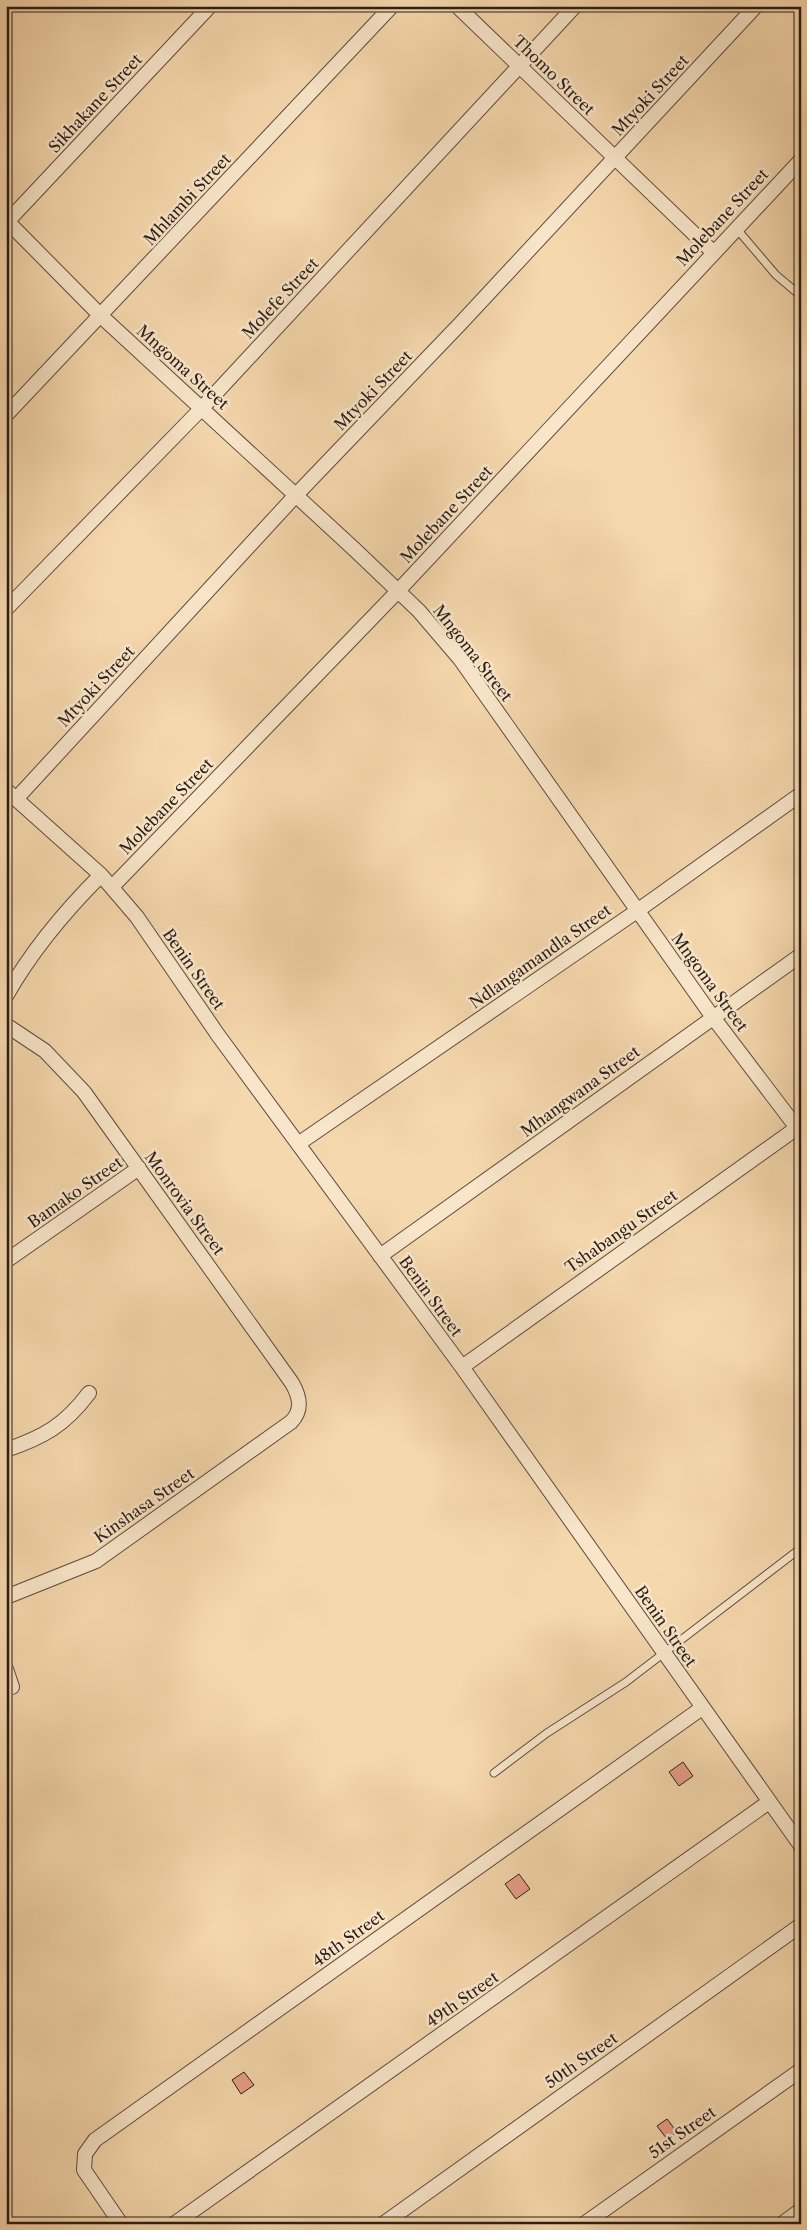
<svg xmlns="http://www.w3.org/2000/svg" width="807" height="2230" viewBox="0 0 807 2230" font-family="'Libre Caslon Text',serif">
	<style>
		.building { fill: #e99f89; stroke: #2a1d18 }
		.lines { fill: none; stroke-linecap: round; stroke-linejoin: round }
		.lane-casing { stroke: #5d4c3e; stroke-width: 9 }
		.street-casing { stroke: #5d4c3e; stroke-width: 16 }
		.lane { stroke: #f9e6ca; stroke-width: 7 }
		.street { stroke: #f9e6ca; stroke-width: 14 }
		.labels { text-anchor: middle; dominant-baseline: central; stroke-width: 5; stroke-linejoin: round; paint-order: stroke }
		.street-label { font-size: 16px; fill: #2a1d18; stroke: #f9e6ca }
	</style>
	<rect width="100%" height="100%" fill="#f6d8ae"/>
	<filter id="stains"><feTurbulence type="fractalNoise" baseFrequency=".004" numOctaves="4"/><feColorMatrix values="0 0 0 0 .2 0 0 0 0 .09 0 0 0 0 .02 0 0 0 .5 -.17"/></filter>
	<radialGradient id="worn" r=".72"><stop offset=".6" stop-color="#630" stop-opacity="0"/><stop offset="1" stop-color="#630" stop-opacity=".3"/></radialGradient>
	<path class="building" d="M683,1762l10,14 -14,10 -10,-14z
		M519,1874l11,15 -14,10 -11,-15z
		M244,2072l10,13 -13,9 -9,-14z
		M667,2119l10,13 -10,7 -10,-13z"/>
	<g class="lines">
		<g class="lane-casing">
			<path id="lane" d="M736,228l40,47 25,21
				M494,1773l53,-40 79,-51 175,-134"/>
		</g>
		<g class="street-casing">
			<path id="street" d="M457,6l256,246
				M6,220l95,96 252,232 66,63 41,48 252,357 85,112
				M6,223l204,-217
				M6,415l386,-409
				M6,609l196,-201 373,-402
				M6,790l95,85 36,42 81,118 244,332 339,479
				M16,799l280,-304 164,-171 296,-318
				M112,887l286,-296 403,-431
				M6,996c26,-46 58,-84 95,-121
				M6,1025l39,26 39,41 208,291c8,14 11,27 -1,39l-195,139 -90,36
				M298,1144l339,-233 164,-117
				M380,1256l421,-301
				M6,1261l133,-93
				M462,1367l339,-242
				M6,1450c38,-13 59,-25 83,-57
				M6,1669l6,18
				M121,2224l-37,-54 1,-16 10,-14 607,-432
				M174,2224l595,-422
				M383,2224l418,-299
				M584,2224l217,-154
				M782,2224l19,-14"/>
		</g>
		<use href="#lane" class="lane"/>
		<use href="#street" class="street"/>
	</g>
	<g class="labels">
		<g class="street-label">
			<text transform="translate(554 75) rotate(44)">Thomo Street</text>
			<text transform="translate(650 95) rotate(-47)">Mtyoki Street</text>
			<text transform="translate(95 103) rotate(-47)">Sikhakane Street</text>
			<text transform="translate(187 199) rotate(-47)">Mhlambi Street</text>
			<text transform="translate(722 217) rotate(-47)">Molebane Street</text>
			<text transform="translate(280 298) rotate(-47)">Molefe Street</text>
			<text transform="translate(183 367) rotate(42)">Mngoma Street</text>
			<text transform="translate(373 390) rotate(-46)">Mtyoki Street</text>
			<text transform="translate(446 514) rotate(-47)">Molebane Street</text>
			<text transform="translate(473 653) rotate(52)">Mngoma Street</text>
			<text transform="translate(96 686) rotate(-47)">Mtyoki Street</text>
			<text transform="translate(166 806) rotate(-46)">Molebane Street</text>
			<text transform="translate(540 956) rotate(-35)">Ndlangamandla Street</text>
			<text transform="translate(194 969) rotate(55)">Benin Street</text>
			<text transform="translate(710 982) rotate(54)">Mngoma Street</text>
			<text transform="translate(580 1091) rotate(-36)">Mhangwana Street</text>
			<text transform="translate(75 1192) rotate(-35)">Bamako Street</text>
			<text transform="translate(185 1203) rotate(54)">Monrovia Street</text>
			<text transform="translate(621 1231) rotate(-35)">Tshabangu Street</text>
			<text transform="translate(431 1296) rotate(54)">Benin Street</text>
			<text transform="translate(144 1505) rotate(-35)">Kinshasa Street</text>
			<text transform="translate(666 1626) rotate(55)">Benin Street</text>
			<text transform="translate(348 1938) rotate(-36)">48th Street</text>
			<text transform="translate(462 1999) rotate(-35)">49th Street</text>
			<text transform="translate(581 2060) rotate(-35)">50th Street</text>
			<text transform="translate(682 2132) rotate(-35)">51st Street</text>
		</g>
	</g>
	<rect width="807" height="2230" fill="none" stroke="#f6d8ae" stroke-width="25"/>
	<rect x="8" y="8" width="792" height="2215" fill="none" stroke="#2a1d18" stroke-width="2.5"/>
	<rect x="12" y="12" width="782" height="2205" fill="none" stroke="#2a1d18"/>
	<rect width="100%" height="100%" filter="url(#stains)"/>
	<rect width="100%" height="100%" fill="url(#worn)"/>
</svg>
